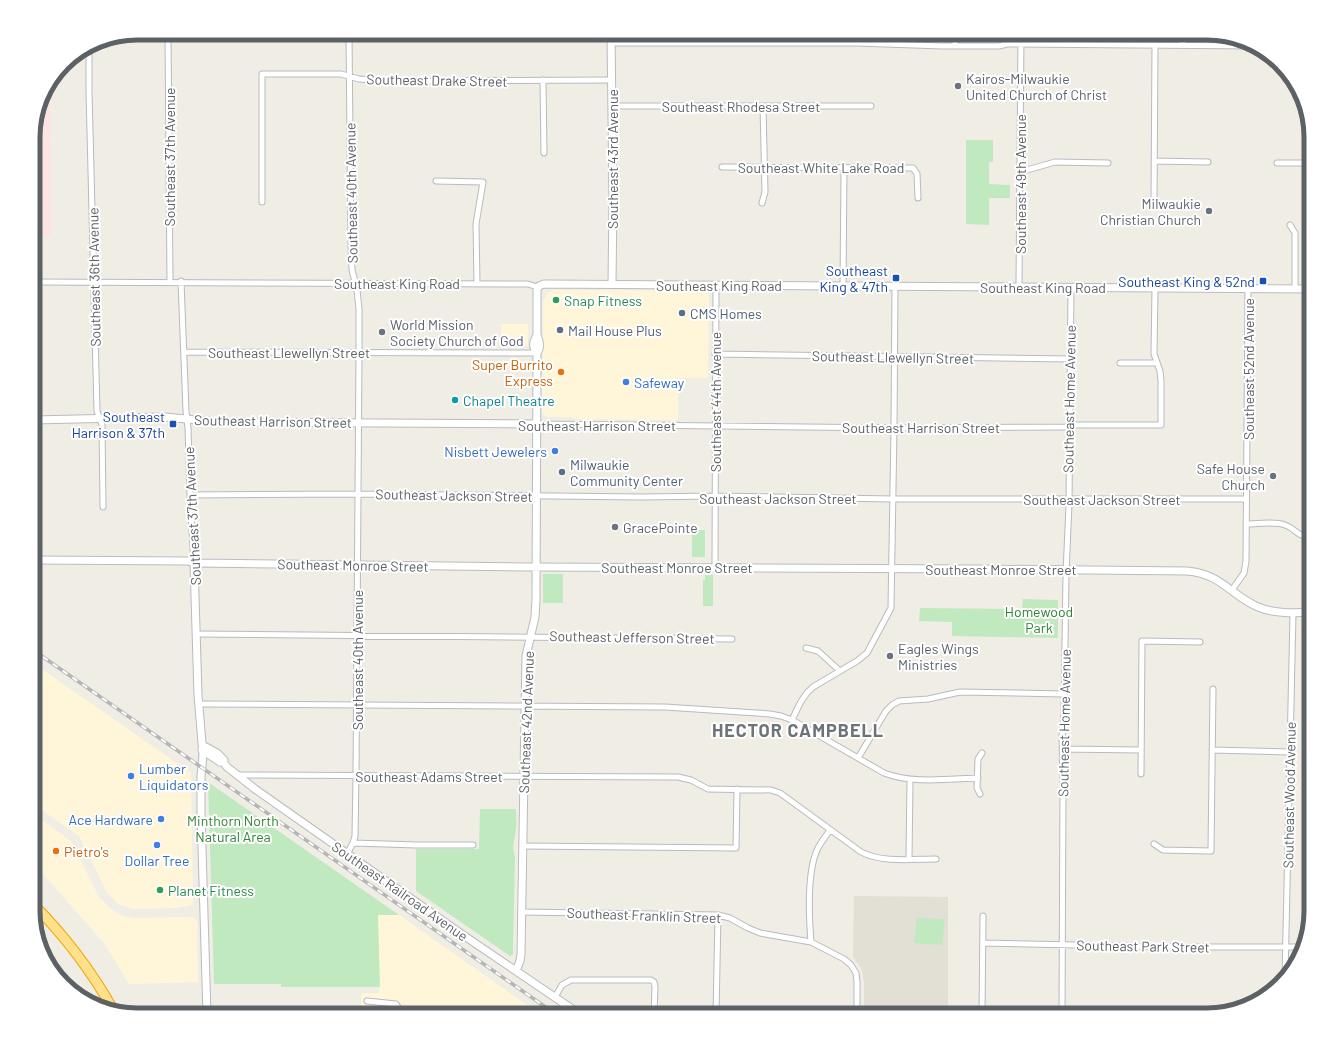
<svg xmlns="http://www.w3.org/2000/svg" width="1344" height="1048" viewBox="0 0 1344 1048" font-family="Barlow,sans-serif">
	<style>
		.commercial { fill: #fff6da }
		.industrial { fill: #e0dfd9 }
		.education { fill: #e2dfd5 }
		.medical { fill: #fde3e1 }
		.green { fill: #c0e9c0 }
		.lines { fill: none; stroke-linecap: round; stroke-linejoin: round }
		.street-casing { stroke: #b7bbbf; stroke-width: 7 }
		.secondary-casing { stroke: #b8bcc1; stroke-width: 9 }
		.highway-casing { stroke: #f4a500; stroke-width: 11 }
		.street { stroke: #fff; stroke-width: 5 }
		.secondary { stroke: #fff; stroke-width: 7 }
		.highway { stroke: #ffe18c; stroke-width: 9 }
		.rail-casing { stroke: #b4b5b6; stroke-width: 3.5 }
		.rail { stroke: #fff; stroke-width: 2; stroke-dasharray: 6; stroke-linecap: butt }
		.worship-dot { fill: #6b7280; stroke: #fff; stroke-width: 1.5 }
		.transit-dot { fill: #1a4fb4; stroke: #fff; stroke-width: 1.5 }
		.leisure-dot { fill: #2e9e5b; stroke: #fff; stroke-width: 1.5 }
		.service-dot { fill: #5c6f8a; stroke: #fff; stroke-width: 1.5 }
		.food-dot { fill: #e8710a; stroke: #fff; stroke-width: 1.5 }
		.shop-dot { fill: #3f7fe0; stroke: #fff; stroke-width: 1.5 }
		.culture-dot { fill: #0f9aa8; stroke: #fff; stroke-width: 1.5 }
		.labels { text-anchor: middle; dominant-baseline: central; stroke-width: 4; stroke-linejoin: round; paint-order: stroke }
		.worship-label { font-size: 14px; fill: #5b616d; stroke: #fff; text-anchor: start }
		.street-label { font-size: 14px; fill: #5c6166; stroke: #fff }
		.transit-label { font-size: 14px; fill: #164399; stroke: #fff; text-anchor: end }
		.leisure-label { font-size: 14px; fill: #27864d; stroke: #fff; text-anchor: start }
		.service-label { font-size: 14px; fill: #4e5e75; stroke: #fff; text-anchor: start }
		.food-label { font-size: 14px; fill: #c56008; stroke: #fff; text-anchor: end }
		.shop-label { font-size: 14px; fill: #366cbe; stroke: #fff; text-anchor: start }
		.culture-label { font-size: 14px; fill: #0d838f; stroke: #fff; text-anchor: start }
		.park-label { font-size: 14px; fill: #2f8232; stroke: #fff }
		.district-label { font-size: 18px; font-weight: bold; letter-spacing: 1px; fill: #6d7378; stroke: #fff }
		.rim { fill: none; stroke: #5c6166; stroke-width: 5 }
	</style>
	<rect width="100%" height="100%" fill="#f0ede5"/>
	<path class="commercial" d="M555,290l148,1 5,3 1,4 -1,80h-30v42l-104,-1 -3,-2h-24l-3,-2 -2,-2 1,-112 5,-8z
		M501,324h27v22h-27z
		M33,663l158,110 2,132 -17,3 -43,1 -15,-5 -12,-13 -27,-55 -46,-32z
		M33,814l38,27 28,56 13,13 12,6 9,2 60,-1 4,4 1,61 -69,2 -24,-40 -72,-81z
		M378,915h21l142,100h-283v-7h103v-15h18z"/>
	<path class="industrial" d="M260,33h81v6h-81z"/>
	<path class="education" d="M854,896l94,1v118h-84v-34l-3,-13 -8,-11z"/>
	<path class="medical" d="M50,82l1,154h-18v-106l11,-39z"/>
	<path class="green" d="M966,140h27v22h-4v22l21,1v13h-21v27l-23,-1z
		M692,530h13v27h-13z
		M543,574h20v29h-20z
		M705,575h8v31h-10v-26h2z
		M1023,599l35,1v38l-106,-2v-14l-33,-1 1,-13 102,1z
		M208,782l191,133h-21l2,72h-99v-3h-67z
		M480,809h36c0,6 1,14 0,20 -1,10 -5,17 -1,27l-2,97 -2,3h-1l-94,-65v-42h63z
		M917,918l28,1 -3,26 -28,-2z"/>
	<g class="lines">
		<g class="street-casing">
			<path id="street" d="M168,33l2,249
				M955,33v13
				M611,43h246l85,3h57l8,-2 247,2
				M1183,45v-12
				M89,46v45l8,320 5,14 1,82
				M543,80l1,73
				M612,106h259
				M1154,161l54,1
				M1277,163h34
				M722,167l191,1 4,6 1,24
				M1020,170h7l28,-8 53,1
				M436,181l47,1 -7,42 1,60
				M262,202v-128h79l18,5 25,2 228,-1
				M1154,202l1,-157
				M762,203l3,-11 -2,-86
				M1290,225l5,8v56
				M181,281l5,130 2,17 2,67 4,68
				M33,282l495,2 9,3
				M843,286l1,-118
				M1019,287l2,-254
				M184,352l353,1
				M715,354l355,5
				M1120,363h37
				M537,424l357,4 172,-1 9,-2h86v-44l-1,-10 -6,-17 1,-66
				M190,495l167,-1 285,3 72,-1 179,3h353
				M1246,524c12,0 28,-3 39,1 12,4 10,11 26,12
				M715,567l1,-282
				M1232,590l12,-17 2,-12 2,-272
				M197,634l535,5
				M806,648l12,3 22,20
				M199,704l466,3 105,7 11,2 11,4 92,53c28,11 64,6 94,5
				M792,720c6,-12 10,-24 21,-33l44,-26 10,-8 24,-45 3,-180 1,-142
				M1062,749l79,1
				M1212,750l77,2
				M858,758l28,-47 6,-6 7,-4 29,-2 32,-7 104,2
				M1141,774l1,-133 58,1
				M236,775l442,2 13,3 17,9 63,1 9,3 81,59c21,11 52,7 75,7
				M980,794l-3,-6 1,-29 4,-6
				M353,843l64,2h56
				M1154,844l9,6 48,1 2,-162
				M523,846l213,2 1,-59
				M347,854l6,-11 2,-7 1,-61 3,-423v-43l-2,-19 -5,-20 -1,-25 -2,-212
				M909,859l1,-80
				M521,912l197,3 12,3 18,10 12,5 51,9 33,17 7,6 5,8 1,9v33
				M811,942c-2,-25 -4,-72 7,-94 3,-6 8,-12 12,-18
				M983,943l188,4h133
				M1285,978l8,-365
				M555,997l7,-12 9,-5h80l3,2 1,5 -1,28
				M367,1001l29,3 7,11
				M716,1015l2,-100
				M767,1015l2,-1
				M982,1015l1,-99
				M1062,1015l1,-231 -1,-47 2,-22 2,-141 3,-70 2,-217"/>
		</g>
		<g class="secondary-casing">
			<path id="secondary" d="M611,33l2,168 -1,83
				M537,353c-5,-6 -4,-11 0,-18v-45l2,-4 5,-2 767,5
				M33,420l132,-3 53,5 319,2
				M33,560l154,1 11,2 330,4 450,2 209,2c35,3 43,24 71,36 17,7 36,6 53,5
				M194,563l4,132 5,60 -2,21v38l6,201
				M202,750l4,-3 11,6 7,7v3l3,4 28,22 208,146 118,80
				M202,750l18,12
				M516,971l4,-10 1,-7 5,-298 9,-39 1,-18 1,-246c4,-6 3,-11 0,-18"/>
		</g>
		<g class="highway-casing">
			<path id="highway" d="M33,904c32,32 59,68 81,107"/>
		</g>
		<use href="#street" class="street"/>
		<use href="#secondary" class="secondary"/>
		<use href="#highway" class="highway"/>
		<g class="rail-casing">
			<path id="rail" d="M33,650l524,365"/>
		</g>
		<use href="#rail" class="rail"/>
	</g>
	<g class="worship-dot">
		<circle cx="958" cy="86" r="4"/>
		<circle cx="1209" cy="211" r="4"/>
		<circle cx="382" cy="332" r="4"/>
		<circle cx="1273" cy="476" r="4"/>
		<circle cx="615" cy="527" r="4"/>
		<circle cx="890" cy="656" r="4"/>
	</g>
	<g class="transit-dot">
		<rect x="892" y="274" width="8" height="8" rx="2"/>
		<rect x="1259" y="277" width="8" height="8" rx="2"/>
		<rect x="169" y="420" width="8" height="8" rx="2"/>
	</g>
	<g class="leisure-dot">
		<circle cx="556" cy="300" r="4"/>
		<circle cx="160" cy="890" r="4"/>
	</g>
	<g class="service-dot">
		<circle cx="682" cy="313" r="4"/>
		<circle cx="560" cy="330" r="4"/>
		<circle cx="562" cy="472" r="4"/>
	</g>
	<g class="food-dot">
		<circle cx="561" cy="372" r="4"/>
		<circle cx="56" cy="851" r="4"/>
	</g>
	<g class="shop-dot">
		<circle cx="626" cy="382" r="4"/>
		<circle cx="555" cy="451" r="4"/>
		<circle cx="131" cy="776" r="4"/>
		<circle cx="161" cy="819" r="4"/>
		<circle cx="157" cy="845" r="4"/>
	</g>
	<circle class="culture-dot" cx="455" cy="400" r="4"/>
	<g class="labels">
		<g class="worship-label">
			<text x="966" y="78">Kairos-Milwaukie<tspan x="966" dy="16">United Church of Christ</tspan></text>
			<text x="1201" y="203" text-anchor="end">Milwaukie<tspan x="1201" dy="16">Christian Church</tspan></text>
			<text x="390" y="324">World Mission<tspan x="390" dy="16">Society Church of God</tspan></text>
			<text x="1265" y="468" text-anchor="end">Safe House<tspan x="1265" dy="16">Church</tspan></text>
			<text x="623" y="527">GracePointe</text>
			<text x="898" y="648">Eagles Wings<tspan x="898" dy="16">Ministries</tspan></text>
		</g>
		<g class="street-label">
			<text transform="translate(437 80) rotate(1)">Southeast Drake Street</text>
			<text x="741" y="106">Southeast Rhodesa Street</text>
			<text transform="translate(169 157) rotate(-90)">Southeast 37th Avenue</text>
			<text transform="translate(612 159) rotate(-90)">Southeast 43rd Avenue</text>
			<text x="821" y="167">Southeast White Lake Road</text>
			<text transform="translate(1020 184) rotate(-90)">Southeast 49th Avenue</text>
			<text transform="translate(351 193) rotate(-91)">Southeast 40th Avenue</text>
			<text transform="translate(94 277) rotate(-91)">Southeast 36th Avenue</text>
			<text x="397" y="283">Southeast King Road</text>
			<text x="719" y="285">Southeast King Road</text>
			<text x="1043" y="287">Southeast King Road</text>
			<text x="289" y="352">Southeast Llewellyn Street</text>
			<text transform="translate(893 357) rotate(1)">Southeast Llewellyn Street</text>
			<text transform="translate(1248 369) rotate(-90)">Southeast 52nd Avenue</text>
			<text transform="translate(1069 399) rotate(-89)">Southeast Home Avenue</text>
			<text transform="translate(715 402) rotate(-90)">Southeast 44th Avenue</text>
			<text transform="translate(273 421) rotate(1)">Southeast Harrison Street</text>
			<text x="597" y="425">Southeast Harrison Street</text>
			<text x="921" y="427">Southeast Harrison Street</text>
			<text transform="translate(454 495) rotate(1)">Southeast Jackson Street</text>
			<text x="778" y="498">Southeast Jackson Street</text>
			<text x="1102" y="499">Southeast Jackson Street</text>
			<text transform="translate(192 516) rotate(-93)">Southeast 37th Avenue</text>
			<text transform="translate(353 565) rotate(1)">Southeast Monroe Street</text>
			<text x="677" y="567">Southeast Monroe Street</text>
			<text x="1001" y="569">Southeast Monroe Street</text>
			<text transform="translate(632 637) rotate(1)">Southeast Jefferson Street</text>
			<text transform="translate(357 660) rotate(-90)">Southeast 40th Avenue</text>
			<text transform="translate(526 722) rotate(-88)">Southeast 42nd Avenue</text>
			<text transform="translate(1064 723) rotate(-89)">Southeast Home Avenue</text>
			<text x="429" y="776">Southeast Adams Street</text>
			<text transform="translate(1289 795) rotate(-89)">Southeast Wood Avenue</text>
			<text transform="translate(400 891) rotate(35)">Southeast Railroad Avenue</text>
			<text transform="translate(644 915) rotate(2)">Southeast Franklin Street</text>
			<text transform="translate(1143 946) rotate(1)">Southeast Park Street</text>
		</g>
		<g class="transit-label">
			<text x="888" y="270">Southeast<tspan x="888" dy="16">King &amp; 47th</tspan></text>
			<text x="1255" y="281">Southeast King &amp; 52nd</text>
			<text x="165" y="416">Southeast<tspan x="165" dy="16">Harrison &amp; 37th</tspan></text>
		</g>
		<g class="leisure-label">
			<text x="564" y="300">Snap Fitness</text>
			<text x="168" y="890">Planet Fitness</text>
		</g>
		<g class="service-label">
			<text x="690" y="313">CMS Homes</text>
			<text x="568" y="330">Mail House Plus</text>
			<text x="570" y="464">Milwaukie<tspan x="570" dy="16">Community Center</tspan></text>
		</g>
		<g class="food-label">
			<text x="553" y="364">Super Burrito<tspan x="553" dy="16">Express</tspan></text>
			<text x="64" y="851" text-anchor="start">Pietro's</text>
		</g>
		<g class="shop-label">
			<text x="634" y="382">Safeway</text>
			<text x="547" y="451" text-anchor="end">Nisbett Jewelers</text>
			<text x="139" y="768">Lumber<tspan x="139" dy="16">Liquidators</tspan></text>
			<text x="153" y="819" text-anchor="end">Ace Hardware</text>
			<text x="157" y="860" text-anchor="middle">Dollar Tree</text>
		</g>
		<g class="culture-label">
			<text x="463" y="400">Chapel Theatre</text>
		</g>
		<g class="park-label">
			<text x="1039" y="611">Homewood<tspan x="1039" dy="16">Park</tspan></text>
			<text x="233" y="820">Minthorn North<tspan x="233" dy="16">Natural Area</tspan></text>
		</g>
		<g class="district-label">
			<text x="798" y="730">HECTOR CAMPBELL</text>
		</g>
	</g>
	<path d="M0 0H1344V1048H0ZM137 40H1207A97 97 0 0 1 1304 137V911A97 97 0 0 1 1207 1008H137A97 97 0 0 1 40 911V137A97 97 0 0 1 137 40Z" fill="#fff" fill-rule="evenodd"/>
	<path class="rim" d="M137 40H1207A97 97 0 0 1 1304 137V911A97 97 0 0 1 1207 1008H137A97 97 0 0 1 40 911V137A97 97 0 0 1 137 40Z"/>
</svg>
